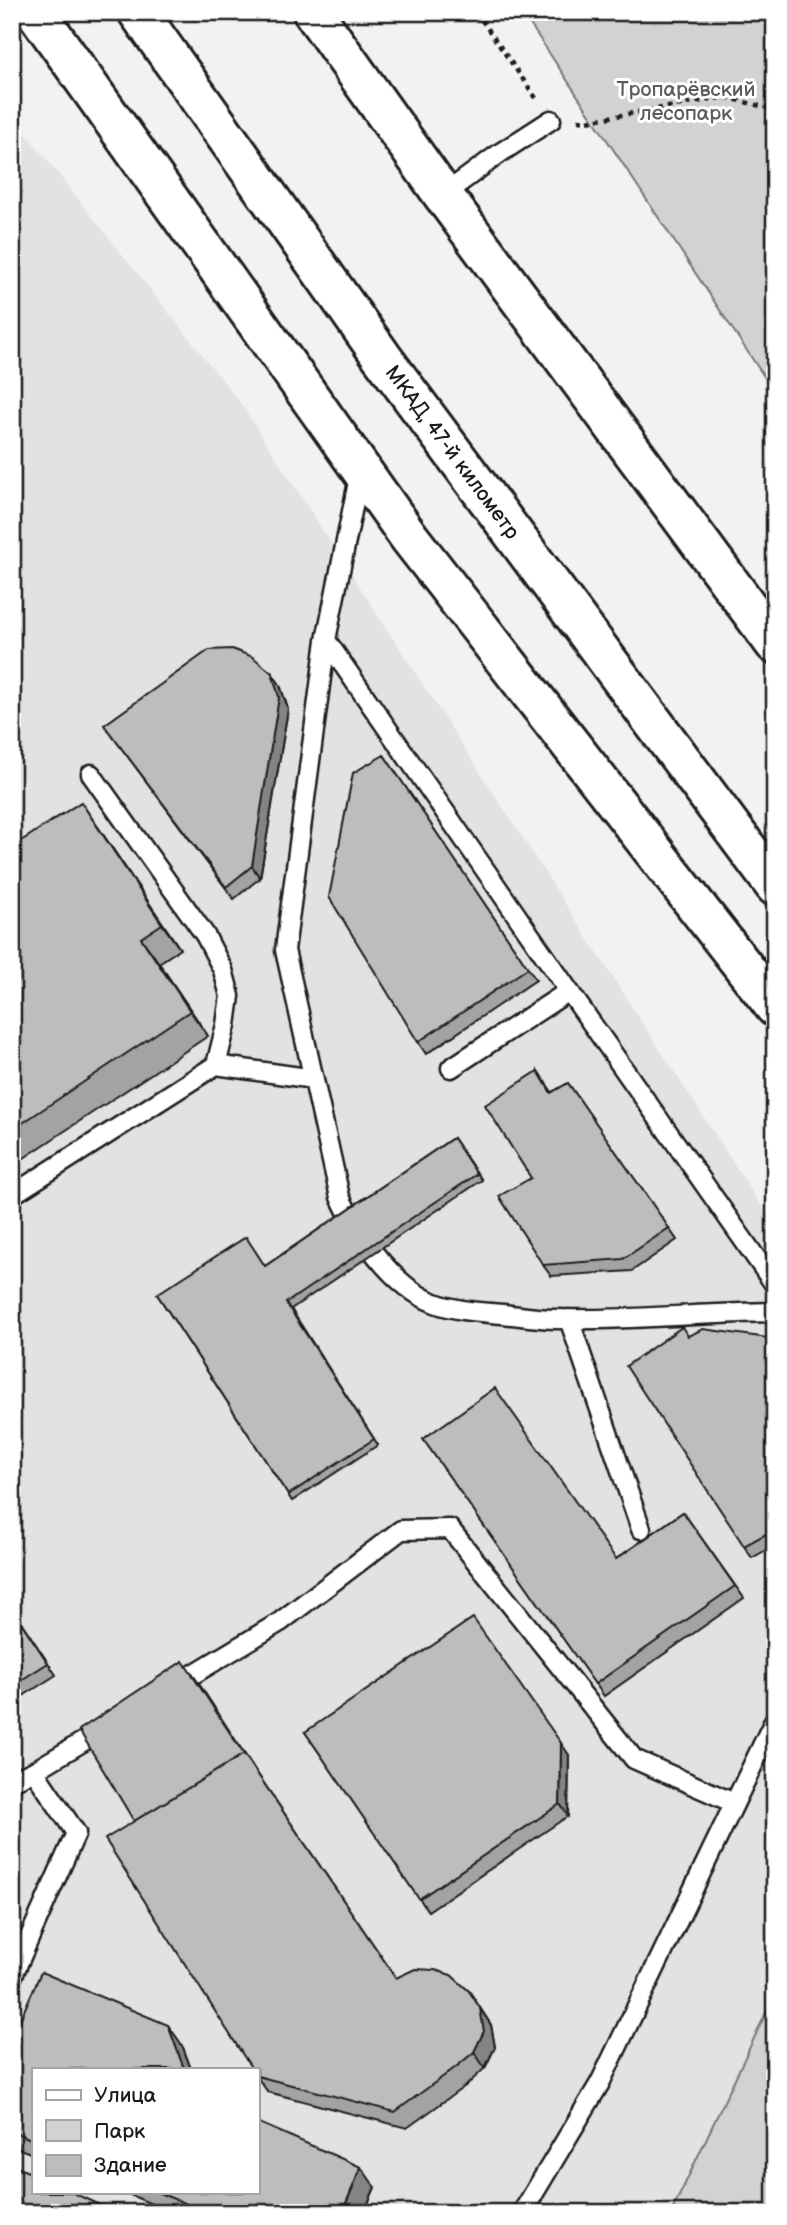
<svg xmlns="http://www.w3.org/2000/svg" width="787" height="2225" viewBox="0 0 787 2225" font-family="'Balsamiq Sans',sans-serif">
	<style>
		.built { fill: #e2e2e2; fill-rule: evenodd }
		.green { fill: #d2d2d2; stroke: #777; stroke-width: 2 }
		.lines { fill: none; stroke-linecap: round; stroke-linejoin: round }
		.service-casing { stroke: #1c1c1c; stroke-width: 23 }
		.primary-casing { stroke: #1c1c1c; stroke-width: 44 }
		.trunk-casing { stroke: #1c1c1c; stroke-width: 44 }
		.path { stroke: #1c1c1c; stroke-width: 4.5; stroke-dasharray: 5 5; stroke-linecap: butt }
		.service { stroke: #fff; stroke-width: 18 }
		.primary { stroke: #fff; stroke-width: 38 }
		.trunk { stroke: #fff; stroke-width: 38 }
		.wall { fill: #a3a3a3; stroke: #1c1c1c; stroke-width: 2 }
		.shaded-wall { fill: #848484; stroke: #1c1c1c; stroke-width: 2 }
		.building { fill: #bdbdbd; stroke: #1c1c1c; stroke-width: 2 }
		.labels { text-anchor: middle; dominant-baseline: central; stroke-width: 6; stroke-linejoin: round; paint-order: stroke }
		.park-label { font-size: 21px; fill: #5c5c5c; stroke: #fff }
		.street-label { font-size: 21px; fill: #1c1c1c; stroke: #fff }
	</style>
	<rect width="100%" height="100%" fill="#f2f2f2"/>
	<filter id="ink" filterUnits="userSpaceOnUse"><feTurbulence type="fractalNoise" baseFrequency=".0143" numOctaves="2"/><feDisplacementMap in="SourceGraphic" scale="14" xChannelSelector="R" yChannelSelector="G"/><feConvolveMatrix kernelMatrix="1 2 1 2 8 2 1 2 1" color-interpolation-filters="sRGB"/></filter>
	<g filter="url(#ink)">
		<path class="built" d="M12,116l227,285 536,826v767l-104,219h-659zM33,2069h224v123h-224z"/>
		<path class="green" d="M522,12h253v381z
			M775,1994v219h-104z"/>
		<g class="lines">
			<g class="service-casing">
				<path id="service" d="M443,195l57,-42 51,-33
					M360,472l-34,168 243,351 206,294
					M326,640l-41,310 55,247 10,20
					M91,774l114,161 18,35 7,26 -4,29 -10,40
					M451,1068l118,-77
					M12,1195l204,-130 98,14
					M374,1253c16,20 36,41 61,50 21,8 46,9 68,11 18,2 36,5 53,5 73,2 146,-6 219,-7
					M569,1319l72,210
					M172,1687l108,-65 121,-92 49,-1 184,230 100,44
					M12,1781l22,-10 70,-42
					M12,1977l64,-144 -42,-62
					M522,2213l78,-130 175,-364"/>
			</g>
			<g class="primary-casing">
				<path id="primary" d="M36,12l373,525 366,470"/>
			</g>
			<g class="trunk-casing">
				<g id="trunk">
					<path id="s1" d="M138,12l244,345 393,529"/>
					<path d="M313,12l130,183 332,449"/>
				</g>
			</g>
			<path class="path" d="M476,12l60,86
				M578,120l9,1 139,-24 49,13"/>
			<use href="#service" class="service"/>
			<use href="#primary" class="primary"/>
			<use href="#trunk" class="trunk"/>
		</g>
		<path class="wall" d="M272,673l8,12 8,24 -28,169 -26,21 -121,-162z
			M384,755l152,225 -110,74 -8,-12z
			M98,827l82,122 -21,14 49,73 -196,130v-319z
			M538,1071l14,21 16,-9 109,157 -45,31 -81,5 -8,-11 -12,-87z
			M453,1138l29,42 -191,129 87,136 -86,56 -135,-207 108,-28z
			M688,1336l87,3v206l-23,13 -8,-12z
			M423,1439l193,120 67,-47 61,86 -140,98z
			M12,1608l44,67 -44,28z
			M192,1673l63,97 141,208 73,13 22,34 4,22 -10,21 -17,16 -61,44 -139,-36 -11,-15v-8l-123,-248z
			M305,1732l264,23 -1,61 -140,95z
			M12,2038l170,7 9,24h-158v85l-21,-8z
			M375,2187l-11,26h-191l-50,-21h134z"/>
		<path class="shaded-wall" d="M272,673l8,12 8,24 -28,169 -8,-12z
			M81,802l17,25 82,122 -18,-25z
			M141,938l18,25 49,73 -18,-25z
			M561,1743l8,12 -1,61 -8,-12z
			M12,1880l3,4 -3,7z
			M469,1991l22,34 4,22 -10,21 -11,-16z
			M168,2025l14,20 9,24h-7z
			M361,2167l14,20 -11,26h-22z"/>
		<path class="building" d="M232,649l21,8 19,16 7,24 -27,169 -26,21 -122,-162 105,-75z
			M384,755l144,213 -110,74 -89,-145 24,-124z
			M81,802l81,122 -21,14 49,73 -178,119v-283z
			M538,1071l13,22 17,-10 101,145 -46,31 -80,6 -44,-69 32,-18 -46,-73z
			M453,1138l24,36 -191,129 88,136 -86,56 -131,-201 89,-57 19,29z
			M682,1327l6,9 15,-7 72,10v190l-31,17 -118,-180z
			M495,1388l121,171 67,-47 52,74 -140,98 -172,-245z
			M12,1609l36,54 -36,23z
			M473,1618l88,125 -1,61 -141,95 -114,-167z
			M183,1661l64,98 -3,-5 -110,67 -55,-91z
			M244,1754l152,224 19,-9 20,1 16,5 18,16 11,17 4,23 -10,21 -18,15 -61,45 -138,-36v-7h-5l-147,-230z
			M41,1972l127,53 16,44h-151v71l-21,-9v-93z
			M257,2122l104,45 -19,46h-134l-51,-21h100z
			M12,2165l21,9v18h38l46,21h-105z"/>
	</g>
	<g class="labels">
		<g class="park-label">
			<text x="686" y="89">Тропарёвский<tspan x="686" dy="24">лесопарк</tspan></text>
		</g>
		<g class="street-label">
			<text stroke="none"><textPath href="#s1" startOffset="541">МКАД, 47-й километр</textPath></text>
		</g>
	</g>
	<rect width="787" height="2225" fill="none" stroke="#fff" stroke-width="42"/>
	<rect x="21" y="21" width="745" height="2183" fill="none" stroke="#1c1c1c" stroke-width="2.5" filter="url(#ink)"/>
	<rect x="32" y="2068" width="228" height="126" fill="#ffffff" stroke="#a4a4a4" stroke-width="2"/>
	<rect x="46" y="2090" width="35" height="10" fill="#ffffff" stroke="#a4a4a4" stroke-width="2"/>
	<text x="94" y="2102" font-size="21" fill="#1c1c1c">Улица</text>
	<rect x="46" y="2120" width="35" height="21" fill="#d2d2d2" stroke="#a4a4a4" stroke-width="2"/>
	<text x="94" y="2138" font-size="21" fill="#1c1c1c">Парк</text>
	<rect x="46" y="2155" width="35" height="21" fill="#bdbdbd" stroke="#a4a4a4" stroke-width="2"/>
	<text x="94" y="2172" font-size="21" fill="#1c1c1c">Здание</text>
</svg>
